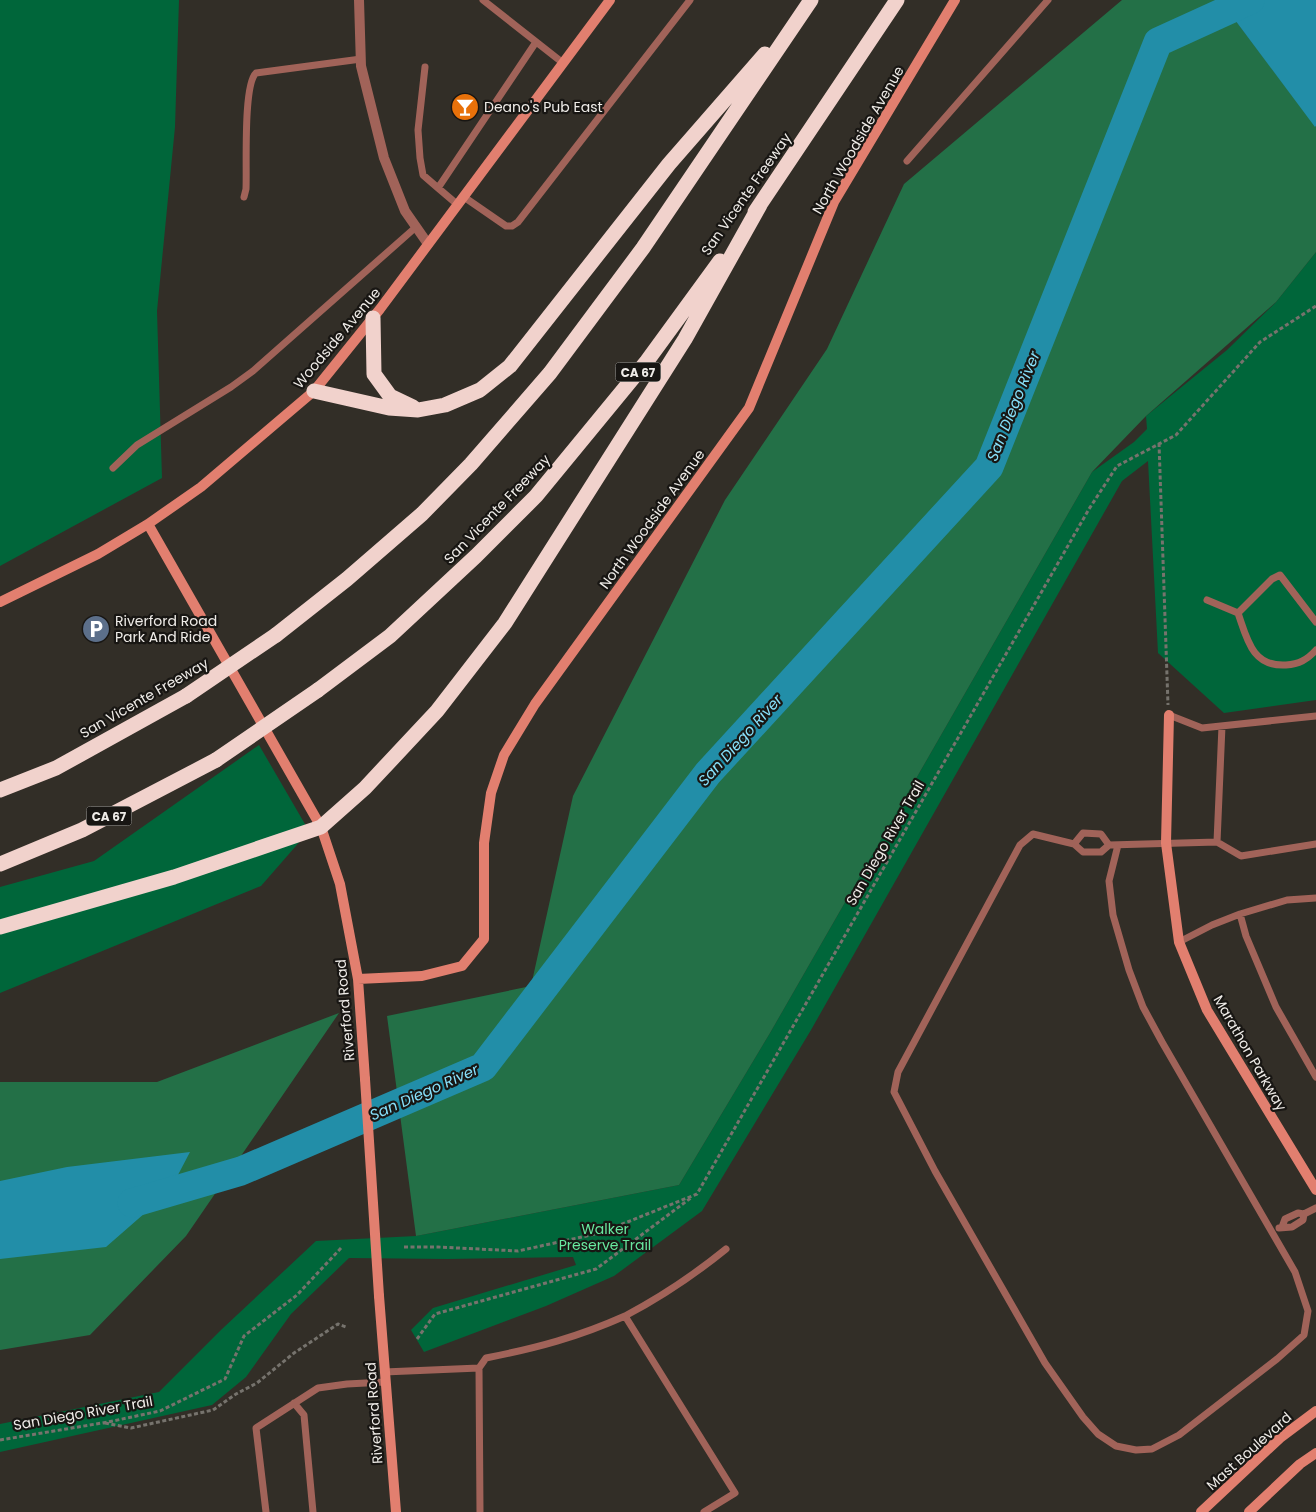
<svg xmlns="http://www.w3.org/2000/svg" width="1316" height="1512" viewBox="0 0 1316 1512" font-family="Poppins,sans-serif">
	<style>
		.green { fill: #00663a }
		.forest { fill: #237047 }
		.water { fill: #228ea8 }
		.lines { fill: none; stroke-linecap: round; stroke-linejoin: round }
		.river { stroke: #228ea8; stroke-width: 29 }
		.path { stroke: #76736d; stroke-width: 3; stroke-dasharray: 4 2.5; stroke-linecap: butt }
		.lane { stroke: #a16359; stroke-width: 7 }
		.street { stroke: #a16359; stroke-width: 10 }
		.secondary { stroke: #e27f6f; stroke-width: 10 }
		.highway { stroke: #f1d2cc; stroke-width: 15 }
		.secondary-bridge { stroke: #e27f6f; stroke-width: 10 }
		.highway-bridge { stroke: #f1d2cc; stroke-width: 15 }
		.labels { text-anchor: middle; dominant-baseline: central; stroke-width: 4.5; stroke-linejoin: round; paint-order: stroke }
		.shield { fill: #181613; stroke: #aeaca8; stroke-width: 1 }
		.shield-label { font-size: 12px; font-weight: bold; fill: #efece8 }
		.poi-label { font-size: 14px; fill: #efece8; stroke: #181613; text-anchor: start }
		.street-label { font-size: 14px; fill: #efece8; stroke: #181613 }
		.park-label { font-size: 14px; fill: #68e89f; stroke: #181613 }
		.water-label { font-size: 15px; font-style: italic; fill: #87e0fa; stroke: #181613 }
	</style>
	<rect width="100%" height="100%" fill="#322e27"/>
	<path class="green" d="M0,0h179l-4,127 -18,184 5,167 -162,88z
		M1316,252v448l-92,13 -66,-60 -10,-192 -26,20 -311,549 -109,181 -88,65 -68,30 -122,46 -13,-22 22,-22 143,-43 -3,-8 -126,2 -98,-1 -58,56 -45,63 -34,28 -212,47v-28l159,-32 63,-63 94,-88 100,-5 263,-51 91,-152 322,-561 42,-30 13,-13 -1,-13 81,-66 49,-48z
		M259,745l50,86 -48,55 -261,107v-106l94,-26z"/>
	<path class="forest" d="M1122,0h98l96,127v125l-40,50 -130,114 -54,56 -322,561 -91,152 -263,51 -29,-220 144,-30 42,-190 152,-296 102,-151 77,-165z
		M339,1013l-153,223 -96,99 -90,15v-268h157z"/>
	<path class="water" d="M1220,0h96v126l-1,1z
		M190,1152l-21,40 -63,55 -106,12v-78l67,-14z"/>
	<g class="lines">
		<path class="river" d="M132,1203l109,-32 242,-104 225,-294 281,-306 169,-425 92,-42"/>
		<path class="path" d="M1159,443l9,262
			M404,1247h34l80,4 82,-18 97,-39 392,-685 28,-43 59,-31 84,-93 56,-36
			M417,1339l18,-25 161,-45 96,-72
			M105,1423l26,5 82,-18 23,-16 21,-11 37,-30 44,-29 8,3
			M0,1440l108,-18 52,-11 65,-32 19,-43 53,-41 44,-47"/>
		<path class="lane" d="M483,0l80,63
			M425,67l-7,63 2,28 3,17 15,13
			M907,161l141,-161
			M244,197l2,-8c1,-21 -3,-104 10,-116l105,-14
			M464,197l42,29h6l6,-4 172,-222
			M458,205l-20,-17 98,-146
			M113,468l24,-23 94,-58 22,-16 163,-144
			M1207,600l31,13c9,26 14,54 48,52 13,-1 21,-5 30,-15
			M1238,613l34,-34 8,-4 36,47
			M1169,715l33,13 114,-12
			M1217,842l5,-116
			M1074,844l9,-11 18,1 8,11
			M1118,845l-9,36 4,34 16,55 14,37 19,35 133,230 13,39 -4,24 -27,24 -98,76 -27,14 -16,1 -20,-4 -18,-12 -15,-17 -38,-54 -110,-192 -41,-79 4,-20 122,-227 13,-11 41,10 9,8h18l8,-7 108,-3 24,14 75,-12
			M1240,914l47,-14 29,-2
			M1179,942l33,-17 28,-11 6,22 30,71 40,70
			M1282,1227l3,-8 13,-6 6,1 12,-6
			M1279,1228l13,-1 11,-7 1,-6
			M625,1316c36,-19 69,-41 101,-67
			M479,1368l7,-10c51,-10 92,-21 139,-42l110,177 -31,19
			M384,1372l95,-4 1,144
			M294,1403l10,12 9,97
			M266,1512l-10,-84 62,-40 29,-4 38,-2"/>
		<path class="street" d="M359,0l2,66 23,92 21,53 23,33"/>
		<path class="secondary" d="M148,524l173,303 19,57 18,95 7,100
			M0,602l98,-48 50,-30 53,-37 113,-96 66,-82 230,-309
			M1169,715l-3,128 13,99 28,68 109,180
			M358,979l64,-3 40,-10 22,-27v-96l7,-50 13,-38 31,-51 214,-296 85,-206 121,-202
			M379,1296l17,216
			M1201,1512l79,-74 36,-27
			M1249,1512l51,-48 16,-11"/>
		<path class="highway" d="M755,212l142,-212
			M373,318l1,56 16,22 23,11
			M314,391l75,17 29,2 27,-5 35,-15 30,-24 159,-202 96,-110
			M276,635l71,-56 75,-65 49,-50 79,-91 93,-125 168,-248
			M318,690l72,-54 86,-80 60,-60 111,-135 73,-100
			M0,790l56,-22 130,-72
			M0,864l82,-34 134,-70
			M0,927l174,-50 147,-50 44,-39 72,-77 68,-88 180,-284 75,-134"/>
		<path class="secondary-bridge" d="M365,1079l14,217"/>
		<path class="highway-bridge" d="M186,696l90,-61
			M216,760l102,-70"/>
	</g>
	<defs>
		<g id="bar-disc" transform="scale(1.4375)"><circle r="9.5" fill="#e8710a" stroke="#181613"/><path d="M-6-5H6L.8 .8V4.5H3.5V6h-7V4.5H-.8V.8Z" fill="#fff"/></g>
		<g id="parking-disc" transform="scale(1.4375)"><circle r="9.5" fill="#5c6f8a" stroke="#181613"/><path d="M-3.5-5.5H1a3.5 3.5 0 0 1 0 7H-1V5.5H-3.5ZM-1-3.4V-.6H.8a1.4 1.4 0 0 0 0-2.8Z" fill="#fff"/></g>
	</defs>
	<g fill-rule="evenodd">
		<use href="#bar-disc" x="465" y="107"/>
		<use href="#parking-disc" x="96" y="629"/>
	</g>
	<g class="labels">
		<g class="shield">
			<rect x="615.5" y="362.5" width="45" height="19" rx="4"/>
			<rect x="86.5" y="806.5" width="45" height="19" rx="4"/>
		</g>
		<g class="shield-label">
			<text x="638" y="372">CA 67</text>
			<text x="109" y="816">CA 67</text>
		</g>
		<g class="poi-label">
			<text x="484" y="107">Deano's Pub East</text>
			<text x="115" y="621">Riverford Road<tspan x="115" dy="16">Park And Ride</tspan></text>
		</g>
		<g class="street-label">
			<text transform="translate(858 140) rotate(-60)">North Woodside Avenue</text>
			<text transform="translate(746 194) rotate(-55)">San Vicente Freeway</text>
			<text transform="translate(337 338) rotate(-50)">Woodside Avenue</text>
			<text transform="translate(497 509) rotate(-46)">San Vicente Freeway</text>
			<text transform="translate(652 519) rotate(-54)">North Woodside Avenue</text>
			<text transform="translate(144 698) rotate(-30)">San Vicente Freeway</text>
			<text transform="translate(885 843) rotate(-60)">San Diego River Trail</text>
			<text transform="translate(345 1010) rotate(-95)">Riverford Road</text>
			<text transform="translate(1250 1053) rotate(60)">Marathon Parkway</text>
			<text transform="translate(83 1413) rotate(-10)">San Diego River Trail</text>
			<text transform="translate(374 1413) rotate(-94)">Riverford Road</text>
			<text transform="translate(1249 1451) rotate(-42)">Mast Boulevard</text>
		</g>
		<g class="park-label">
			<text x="605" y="1229">Walker<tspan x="605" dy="16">Preserve Trail</tspan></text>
		</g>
		<g class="water-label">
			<text transform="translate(1013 406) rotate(-68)">San Diego River</text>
			<text transform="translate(740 740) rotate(-48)">San Diego River</text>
			<text transform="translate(424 1092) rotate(-24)">San Diego River</text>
		</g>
	</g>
</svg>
